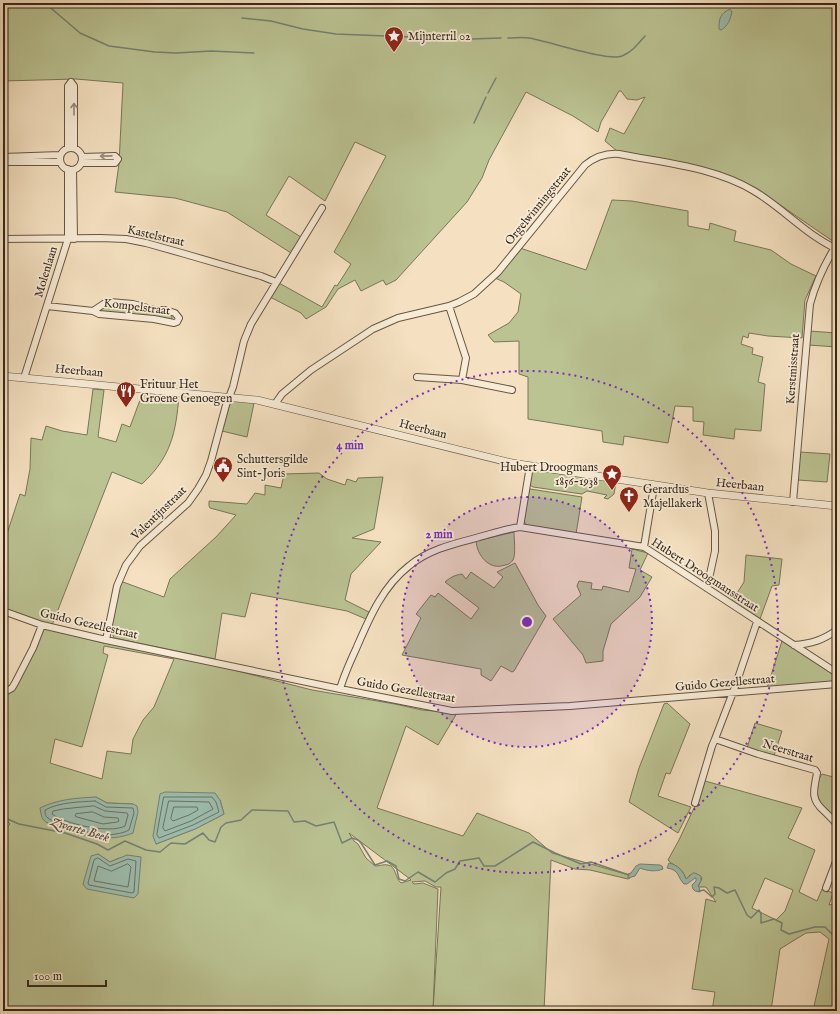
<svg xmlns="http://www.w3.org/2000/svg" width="840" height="1014" viewBox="0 0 840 1014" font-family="'IM FELL English',serif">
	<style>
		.green { fill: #bbc393; stroke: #797657; fill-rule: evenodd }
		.water { fill: #9dbeaf; stroke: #748274 }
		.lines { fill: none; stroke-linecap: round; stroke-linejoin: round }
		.shore { stroke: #6a7365; stroke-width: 1 }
		.stream { stroke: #748274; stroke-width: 1.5 }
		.minor-casing { stroke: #665644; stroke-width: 8 }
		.tertiary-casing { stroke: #665644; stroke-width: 8 }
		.minor { stroke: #f8ecd7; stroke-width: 6 }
		.tertiary { stroke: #f8ecd7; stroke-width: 7 }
		.oneway { stroke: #988a79 }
		.ring { fill: none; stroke: #7b2cbf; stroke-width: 2; stroke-dasharray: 2 4 }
		.labels { text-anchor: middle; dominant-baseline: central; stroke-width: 3.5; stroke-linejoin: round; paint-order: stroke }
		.poi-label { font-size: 12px; fill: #37281b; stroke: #f8ecd7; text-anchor: start }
		.street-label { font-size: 12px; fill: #37281b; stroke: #f8ecd7 }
		.water-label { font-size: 13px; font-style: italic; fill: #504e40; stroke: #f8ecd7 }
		.centre { fill: #7b2cbf; stroke: #f8ecd7; stroke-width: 2 }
		.ring-label { font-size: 12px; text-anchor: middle; font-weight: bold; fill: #7b2cbf; stroke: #f8ecd7; stroke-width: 3.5; stroke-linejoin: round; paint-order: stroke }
	</style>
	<rect width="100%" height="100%" fill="#f5e1c1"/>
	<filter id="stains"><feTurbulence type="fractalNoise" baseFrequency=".005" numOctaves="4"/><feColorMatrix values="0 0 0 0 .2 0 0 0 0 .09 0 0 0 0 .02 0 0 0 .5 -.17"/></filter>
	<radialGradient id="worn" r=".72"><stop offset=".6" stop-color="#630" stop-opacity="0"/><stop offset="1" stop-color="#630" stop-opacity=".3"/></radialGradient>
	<path class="green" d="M3,3h834v241l-73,-50 -44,-22 -103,-21 -12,-10 5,-13 14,6 21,-37 -8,3 -10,-1 -6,-8h-2l-18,31 -3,10 -25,-16 -47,-24 -37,68 -7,18 -15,24 -71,78 -10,5 -3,-5 -22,11 -6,-11 -17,9 -12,18 -20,12 -5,-6 -31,-16 9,-14 43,24 13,-22 2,1 14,-22 -17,-12 13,-23 39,-73 -31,-14 -30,59 -36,-25 -23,39 35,22 -10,16 -64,-41 -52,-14 -60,-6 4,-28 4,-81 -47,-4 -73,2z
		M612,200l20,1 56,10v15l21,4 1,-7 26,8 -2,10 37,9 20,14 25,12 -11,24 -3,38 -34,-2 -19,-3 -1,5 -5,-2 -2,8 12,4 -1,6 11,3 -5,25 7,2 -4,47 -26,-2 -1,10 -31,-4 1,-13 -11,-1v-14l-18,-1 -7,37 -44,-7 -1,9 -20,-3 -1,-11 -74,-12v-42l-9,-3v-33l-25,1 -6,-7 21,-12 9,-11 3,-18 -17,-12 -9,-4 25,-30 66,22z
		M110,303l53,9 9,3v3l-1,2 -71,-8 -2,-2z
		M809,331l28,2v14l-29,-2z
		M93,389l11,1 -6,47 18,5 6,-18 8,3 13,-35 36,3c-3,38 -8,62 -37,89l-30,-12 -60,153 -49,-17v-62l17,-52 5,2 5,-27 1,-31 11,2 4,-14 16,5 25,4z
		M231,400l23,3 -7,34 -25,-6z
		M800,452l30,2 -3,28 -29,-2z
		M535,470l81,12 -2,12 -6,5 -4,-1 3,-3 -20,-4 -5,3 -49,-7 -3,-2 1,-11z
		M319,473l8,6 18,6 2,-6 9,3 2,-4 25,-1 -9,52 -22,9 29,4 -30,32 -6,26 24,12 -3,7 -19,-8 -96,-18 -6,24 -23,-4 -7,46 -101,-21 -3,-8 9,-46 3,-2 41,15 6,-18 46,-42 20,-22 -26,-7 -1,-2v-5l38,3 8,-11 10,2v-10l16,3 3,-14z
		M530,489l52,8 -6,37 -50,-9 -2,-4 5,-30z
		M514,532c0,6 2,23 -1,28 -2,3 -5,5 -8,5 -16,6 -28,-10 -29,-24z
		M632,549l16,4 -8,17 12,7 -12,20 -29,27 -8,27v10l-17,2 -3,-8 -30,-36 28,-24 -4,-9 2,-5 13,2 -1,6 11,1 1,-4 26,6 7,-23 -7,-1z
		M746,555l36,4 -3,26 -7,1 -12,33 -28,-18 12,-19z
		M515,563l23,42 8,11 -32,55 -2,1 -11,-6 -10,15 -10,-6v-6l-79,-14 19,-37 -5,-4 15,-19 4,2 3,-4 33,26 8,-11 -34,-26c6,-5 10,-7 17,-8l4,5 5,-7 23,16 9,-11 -6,-5z
		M47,629l57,14 110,22 98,25 83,14 27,6 35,3 -19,32 -32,-19 -29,82 86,28 14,-23 52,20 23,20 77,22 4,-3 -3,6 -2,1 -38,-9 -15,-1 -24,-9 -7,151h-541v-180l7,-7 -7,-7v-130l6,-1 1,5 32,-61zM104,646l70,13 -20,48 -11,13 -10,19 -2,15 -24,-3 -5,28 -52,-16 5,-24 27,8 26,-92 -5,-2zM96,797l11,6 26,1 -31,35 -30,-7 -26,-10zM220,800l4,14 -29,15 -39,15zM349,833l61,46 1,1 -10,3c-6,-5 -5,-17 -13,-18 -4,-1 -9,1 -13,1l-9,-8 -8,-14 -4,-3zM98,854l12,8 9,-4 -32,31zM425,881l11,6h5l-8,123 5,-121 -15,-6 -9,1 -2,-2z
		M782,641l55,36v5l-70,6z
		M667,703l23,21 -20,50 -4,-1 -8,23 33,11 -13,26 -49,-31 10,-34 25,-64z
		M755,723l27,8 -8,25 -27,-8z
		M822,774l15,4v42c-11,-9 -23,-18 -20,-34 1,-4 2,-8 5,-12z
		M705,781l97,27 -14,30 27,12 -16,42 18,9 5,-12 11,4 -4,12 8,-2v108h-24l16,-72 -9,-7 -14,1 -26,16 -9,62h-59l3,-19 -23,-3 14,-90 10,3 -10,-15h-8l4,-9 -12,-3 -4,4c-5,-14 -11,-11 -18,-19l11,-20 15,-32 4,-5zM765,878l28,12 -8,21 -9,9 -24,-12z"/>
	<path class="water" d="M730,9l2,3c-2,8 -4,14 -11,18l-2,-1c0,-11 1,-15 11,-20z
		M165,792l50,1 5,7 4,14 -29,15 -39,15 -3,-8 7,-42z
		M96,797l11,6 26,1 4,2 1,6 -5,21c-24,10 -49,3 -73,-6 -4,-1 -10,-2 -14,-5 -5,-3 -5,-9 -6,-14 18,-9 37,-10 56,-11z
		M98,854l12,8 17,-7 14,2 -3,37 -4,4 -47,-9 -4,-5 8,-28z
		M669,863c9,2 14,8 17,16l7,-6h2l6,3v5l-3,5 1,1 1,5 -5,-1 -2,-2 -1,-4 4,-4v-3h-1l-8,6h-3c-7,-7 -4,-14 -17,-16z
		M640,864l20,1 2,1 1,3c-7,3 -16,2 -23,-1l-5,8 -7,2v-4l3,-1 5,-7z"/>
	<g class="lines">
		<path class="shore" d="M164,797h48l4,5 3,10 -26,13 -34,13 -2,-3z
			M95,801l11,6 27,1 1,5 -5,17c-7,4 -19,5 -27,5 -9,-1 -47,-11 -54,-17 -3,-2 -3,-5 -3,-8 15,-8 34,-8 50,-9z
			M169,801l40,1 4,7 -22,12 -26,10 -2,-3z
			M94,806l11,5 22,2 1,2 -3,11c-15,8 -60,-2 -73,-12l1,-3 10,-2z
			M174,807h23l1,3 -9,5 -16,6 -2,-2z
			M93,812l11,5 14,1 1,3 -2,1 -14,2 -26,-7 -2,-1 1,-2z
			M98,858l12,8 18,-7 8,2 -2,31 -2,1 -43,-8 -1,-2 6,-23z
			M128,864l3,3 -3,20 -34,-6 4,-15 13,5z"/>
		<path class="stream" d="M45,3l35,30 29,13 46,6 21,1 35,-2 43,2
			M108,3h68
			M242,18l29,3 32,8 33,5 125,5
			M508,38c7,0 14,-1 21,0 19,3 80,24 93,18 10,-4 16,-12 23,-20
			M471,39l30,-1
			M488,93l8,-15
			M474,123l12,-26
			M3,817l16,7 46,9 32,11 11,6 17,-9 21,9 14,2 11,-9 14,1 18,-11 6,7 6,2 6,-15 5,-4 15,-3 11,-10 36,1 6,11 11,-1 11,5 18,-4 8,21 10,-5 6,2 3,3 14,22 12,-4 9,5 3,13 6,2 13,-9 17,10 11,-9 9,-4 5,-8 19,-3 5,8h11l38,-24 22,11 26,11 10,-2 38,13
			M699,891l5,-1 8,7 3,-3 -1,-7 5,1 8,5 8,-3 12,25 4,3 8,-8 2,4v9l13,-4 8,4 -1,7 8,4 26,-7h10l8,8 4,3"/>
		<g class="minor-casing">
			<path id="minor" d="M68,148v-62l3,-4 3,4v62
				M60 159a11 11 0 1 1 22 0a11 11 0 1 1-22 0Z
				M3,157l57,-2
				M3,162h57
				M81,163h34l3,-4 -3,-3 -33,1
				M73,170l1,69
				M3,239l97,-1 26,1 20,4 39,11 76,22 15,6
				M47,306l46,5 6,3 55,5 20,4 3,-1 2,-4 -4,-5 -10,-3h-10l-22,-6 -23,-2 -5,1 -12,8
				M449,306l17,52 -4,22
				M417,377l45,3 50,10
				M24,378l44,-139v-70
				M275,404l7,-10 29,-24 62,-41 25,-11 51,-12 10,-4 15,-8 24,-22 87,-107c10,-8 21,-12 34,-11 45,9 95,13 135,37 29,17 52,44 83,58
				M793,502l17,-198c6,-22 15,-41 27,-60
				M520,527l10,-61
				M644,547l10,-61
				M707,588l8,-37v-20l-7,-38
				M3,611l39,14 64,15 234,49 112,22 118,-5 267,-22
				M757,622l-22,65 -20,52 43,15 57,16 2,3c-3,17 -7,26 7,38 5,5 9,8 13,14
				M106,640l11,-54 9,-21 14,-19 48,-43 10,-14 8,-14 5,-14 15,-56 7,-18 11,-46 7,-17 71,-116
				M794,645c17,-1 29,-5 43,-15
				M340,689c4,-14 10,-27 16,-40 13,-30 26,-62 53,-83 19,-16 44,-22 67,-28 15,-4 29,-9 44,-11l124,20 193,126
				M3,693l9,-5 3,-5 18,-35 9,-23
				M695,803l17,-57 3,-7
				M826,888l11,-29"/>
		</g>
		<g class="tertiary-casing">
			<path id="tertiary" d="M3,376l254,24 255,63 196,30 129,13"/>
		</g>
		<use href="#minor" class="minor"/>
		<use href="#tertiary" class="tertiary"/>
	</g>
	<defs><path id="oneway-shaft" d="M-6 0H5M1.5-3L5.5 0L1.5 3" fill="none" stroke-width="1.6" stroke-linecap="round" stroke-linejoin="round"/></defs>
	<g class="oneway">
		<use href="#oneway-shaft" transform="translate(74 109) rotate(-90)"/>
		<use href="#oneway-shaft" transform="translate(106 156) rotate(179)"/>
	</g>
	<circle cx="527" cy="622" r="125" fill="#7b2cbf" fill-opacity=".12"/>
	<g class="ring">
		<circle cx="527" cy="622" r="125"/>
		<circle cx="527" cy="622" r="251"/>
	</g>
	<defs>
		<g id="sight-pin" transform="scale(1)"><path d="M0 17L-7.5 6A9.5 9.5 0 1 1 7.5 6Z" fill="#8f2418" stroke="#f8ecd7"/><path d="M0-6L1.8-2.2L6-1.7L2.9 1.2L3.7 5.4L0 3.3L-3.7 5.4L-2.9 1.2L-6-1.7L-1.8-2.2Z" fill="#fff"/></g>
		<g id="restaurant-pin" transform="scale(1)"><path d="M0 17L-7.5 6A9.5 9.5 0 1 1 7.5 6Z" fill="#8f2418" stroke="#f8ecd7"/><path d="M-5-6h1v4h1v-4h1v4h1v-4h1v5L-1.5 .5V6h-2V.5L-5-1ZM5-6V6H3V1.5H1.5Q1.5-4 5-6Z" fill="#fff"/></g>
		<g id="civic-pin" transform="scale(1)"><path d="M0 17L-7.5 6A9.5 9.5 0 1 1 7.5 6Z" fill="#8f2418" stroke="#f8ecd7"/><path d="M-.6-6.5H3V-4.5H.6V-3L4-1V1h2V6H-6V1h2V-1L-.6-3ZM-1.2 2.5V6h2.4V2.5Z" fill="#fff"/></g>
		<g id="church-pin" transform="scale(1)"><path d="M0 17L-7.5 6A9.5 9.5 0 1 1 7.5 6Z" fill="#8f2418" stroke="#f8ecd7"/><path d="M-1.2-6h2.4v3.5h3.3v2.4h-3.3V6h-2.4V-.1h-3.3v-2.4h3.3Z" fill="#fff"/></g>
	</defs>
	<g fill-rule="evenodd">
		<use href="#sight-pin" x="394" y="36"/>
		<use href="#restaurant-pin" x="126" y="391"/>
		<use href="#civic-pin" x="223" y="466"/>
		<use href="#sight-pin" x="612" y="474"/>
		<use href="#church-pin" x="629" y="496"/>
	</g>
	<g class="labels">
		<g class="poi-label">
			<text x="408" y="36">Mijnterril 02</text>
			<text x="140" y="384">Frituur Het<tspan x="140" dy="14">Groene Genoegen</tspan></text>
			<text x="237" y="459">Schuttersgilde<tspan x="237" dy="14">Sint-Joris</tspan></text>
			<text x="598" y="467" text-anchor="end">Hubert Droogmans<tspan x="598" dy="14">1856-1938</tspan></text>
			<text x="643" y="489">Gerardus<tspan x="643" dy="14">Majellakerk</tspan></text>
		</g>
		<g class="street-label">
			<text transform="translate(538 206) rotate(-51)">Orgelwinningstraat</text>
			<text transform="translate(156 236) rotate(13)">Kastelstraat</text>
			<text transform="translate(46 272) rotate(-73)">Molenlaan</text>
			<text transform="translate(137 307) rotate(7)">Kompelstraat</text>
			<text transform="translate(793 369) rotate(-86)">Kerstmisstraat</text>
			<text transform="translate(79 371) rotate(5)">Heerbaan</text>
			<text transform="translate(423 429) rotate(14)">Heerbaan</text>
			<text transform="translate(740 485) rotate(6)">Heerbaan</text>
			<text transform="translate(159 513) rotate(-44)">Valentijnstraat</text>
			<text transform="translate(705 575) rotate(33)">Hubert Droogmansstraat</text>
			<text transform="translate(89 624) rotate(13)">Guido Gezellestraat</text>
			<text transform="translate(725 683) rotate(-5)">Guido Gezellestraat</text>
			<text transform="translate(406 690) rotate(10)">Guido Gezellestraat</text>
			<text transform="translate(788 751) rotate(17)">Neerstraat</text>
		</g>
		<g class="water-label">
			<text transform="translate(80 830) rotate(16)">Zwarte Beek</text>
		</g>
	</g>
	<circle cx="527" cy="622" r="6" class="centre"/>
	<g class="ring-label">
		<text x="350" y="449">4 min</text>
		<text x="439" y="538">2 min</text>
	</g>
	<rect width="840" height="1014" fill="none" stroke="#f5e1c1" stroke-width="16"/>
	<rect x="4" y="4" width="832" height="1006" fill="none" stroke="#37281b" stroke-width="2"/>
	<rect x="8" y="8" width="824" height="998" fill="none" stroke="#37281b"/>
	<path d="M28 980v6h78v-6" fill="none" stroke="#37281b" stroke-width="2"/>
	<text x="34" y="980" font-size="12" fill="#37281b" stroke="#f8ecd7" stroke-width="3" paint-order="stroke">100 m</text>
	<rect width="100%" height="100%" filter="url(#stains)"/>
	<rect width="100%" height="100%" fill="url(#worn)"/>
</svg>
